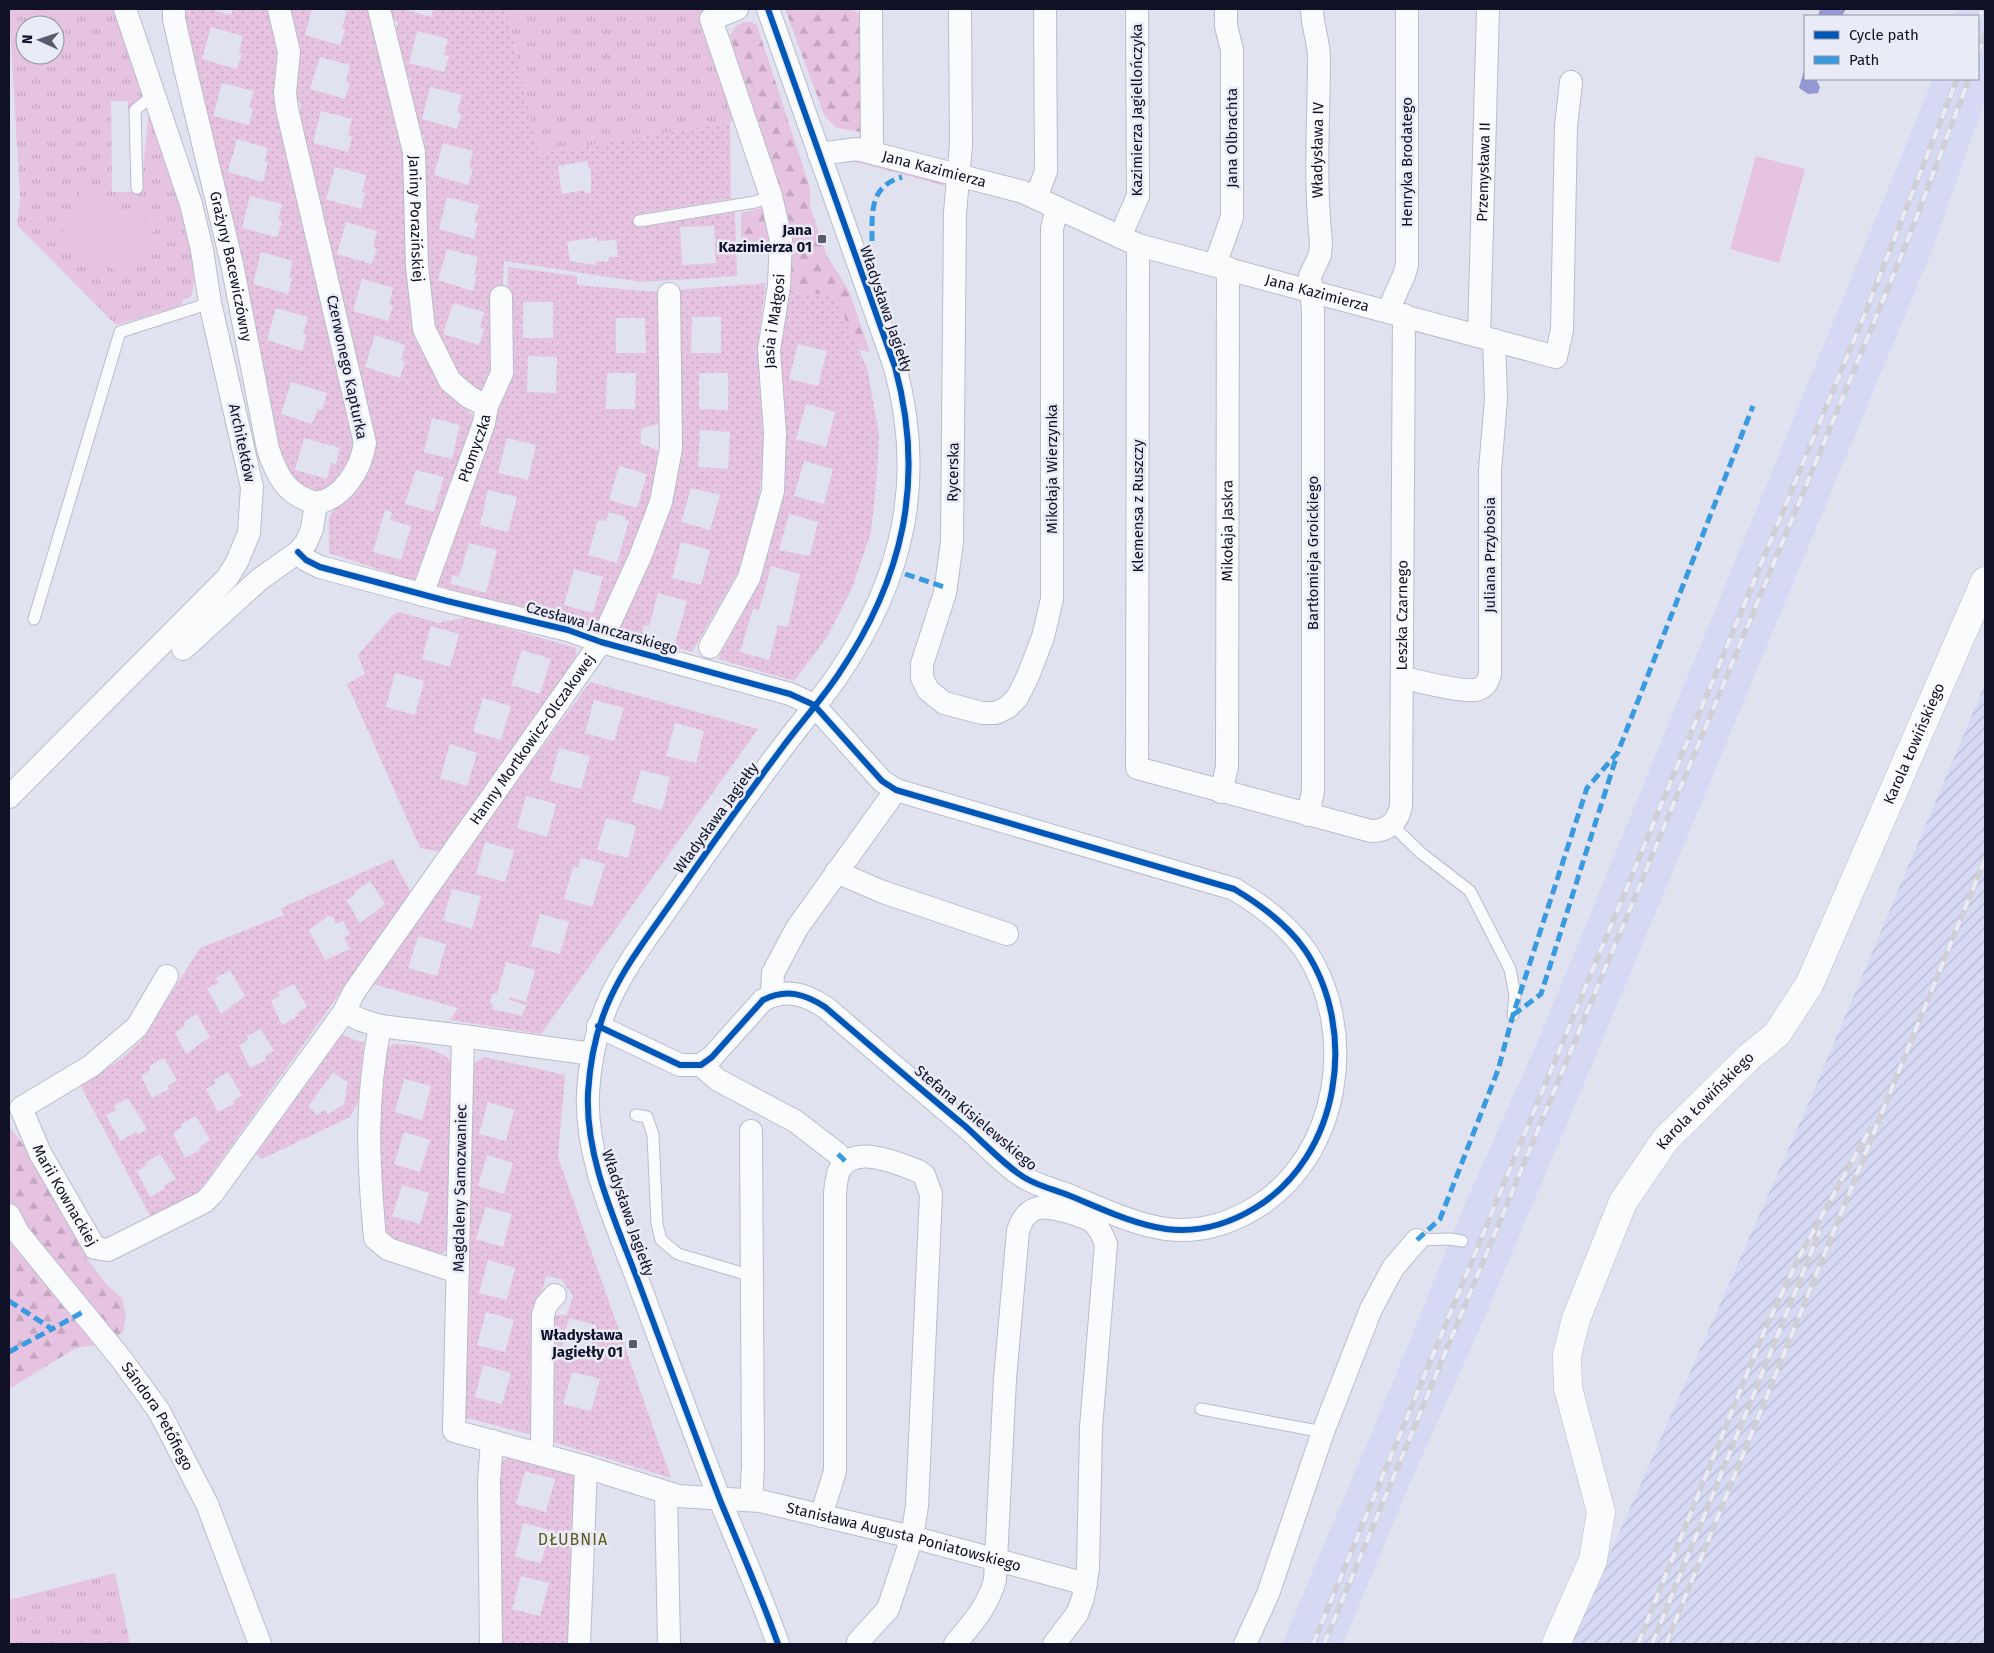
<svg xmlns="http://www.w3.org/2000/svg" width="1994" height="1653" viewBox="0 0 1994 1653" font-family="'Fira Sans',sans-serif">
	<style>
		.built { fill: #d6d9f4 }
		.industrial { fill: url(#industrial-furrows) }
		.grass { fill: url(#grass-tufts); fill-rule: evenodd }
		.forest { fill: url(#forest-firs) }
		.garden { fill: url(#garden-dots); fill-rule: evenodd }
		.pitch { fill: #e6c3e0 }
		.water { fill: #9598d4 }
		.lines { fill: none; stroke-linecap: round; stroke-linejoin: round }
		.service-casing { stroke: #babccc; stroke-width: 13 }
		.minor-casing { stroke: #babccc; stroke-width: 24 }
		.secondary-casing { stroke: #babccc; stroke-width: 29 }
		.service { stroke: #fafbfd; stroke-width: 11 }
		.minor { stroke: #fafbfd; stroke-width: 22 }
		.secondary { stroke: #fafbfd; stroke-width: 28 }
		.rail-casing { stroke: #cfcfd5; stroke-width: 5.5 }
		.rail { stroke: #e9ebf7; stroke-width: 4; stroke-dasharray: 11; stroke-linecap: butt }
		.quiet { stroke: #3a9ae0; stroke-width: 5; stroke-dasharray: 10 5; stroke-linecap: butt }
		.cycleway-casing { stroke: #e9ebf7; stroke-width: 9 }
		.cycleway { stroke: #0057b8; stroke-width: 6 }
		.poi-dot { fill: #595a6c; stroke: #e9ebf7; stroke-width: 2 }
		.labels { text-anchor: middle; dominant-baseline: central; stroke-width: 5; stroke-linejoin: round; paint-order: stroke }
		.street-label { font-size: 15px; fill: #101126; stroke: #e9ebf7 }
		.poi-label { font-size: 15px; font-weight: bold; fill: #101126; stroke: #e9ebf7; text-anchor: end }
		.neighbourhood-label { font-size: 16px; letter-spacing: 1px; fill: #62581c; stroke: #e9ebf7 }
	</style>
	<defs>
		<pattern id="industrial-furrows" width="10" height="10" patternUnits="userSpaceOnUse" patternTransform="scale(1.25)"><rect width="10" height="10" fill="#d6d9f4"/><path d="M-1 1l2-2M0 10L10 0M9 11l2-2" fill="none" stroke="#b7b9d1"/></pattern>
		<pattern id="grass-tufts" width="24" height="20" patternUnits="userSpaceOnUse" patternTransform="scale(1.25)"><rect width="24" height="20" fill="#e6c3e0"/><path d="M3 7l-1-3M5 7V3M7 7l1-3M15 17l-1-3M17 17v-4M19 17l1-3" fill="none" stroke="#c4a6c0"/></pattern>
		<pattern id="forest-firs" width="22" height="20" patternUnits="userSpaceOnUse" patternTransform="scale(1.25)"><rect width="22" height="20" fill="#e6c3e0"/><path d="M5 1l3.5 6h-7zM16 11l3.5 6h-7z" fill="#c4a6c0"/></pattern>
		<pattern id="garden-dots" width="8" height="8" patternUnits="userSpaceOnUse" patternTransform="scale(1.25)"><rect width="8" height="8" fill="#e6c3e0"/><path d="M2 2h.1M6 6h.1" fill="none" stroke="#c4a6c0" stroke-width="1.8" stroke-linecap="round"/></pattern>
	</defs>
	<rect width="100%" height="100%" fill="#e0e2ef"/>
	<path class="built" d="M1958,9h27v91l-54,153 -337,807 -114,268 -67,148 -70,168h-61l113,-267 66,-164 80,-179 392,-955h45v-63h-23z"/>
	<path class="industrial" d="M1985,684v960h-415l240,-544z"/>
	<path class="grass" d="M9,9h105l30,86 -16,15v-9h-17l1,91h29l8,-83c9,29 61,170 40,189l-7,2 1,5 -67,20 -99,-100 3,-27zM25,25h30v30h-30z
		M506,9h209l23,107 -8,6 -191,32z
		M857,159l85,23 4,4 -94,-25z
		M115,1573l15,71h-121v-44z"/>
	<path class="forest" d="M785,9h66l12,7 -2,116 -24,-4 -12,-11z
		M743,22h8l6,3 53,163v19l17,49 22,35 21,61 -11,-2 -25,-55 -45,-3 -46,-209 -13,-48 7,-10z
		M765,207l8,31 -10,14 -22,-5v-34z
		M9,1126l21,28 33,57 23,46 21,28 15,13 4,17 -3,17 -14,11 -33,5 -67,41z"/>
	<path class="garden" d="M181,9h28l22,6 2,-6h36l84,428c0,15 -11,44 -23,54 -3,2 -8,3 -12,4l-34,-20zM211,27l32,9 -4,16 3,1 -5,16 -35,-10zM222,83l32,8 -5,17 4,1 -4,16 -36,-9zM237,139l31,9 -3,13 3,1 -5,20 -35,-10zM250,196l32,8 -4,16 4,2 -5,15 -35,-9zM261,252l32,9 -4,16 3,1 -4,16 -35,-10zM276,308l32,9 -5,17 4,1 -5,16 -35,-11zM291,382l36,11 -5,17 -4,-1 -6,15 -31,-10zM304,438l36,10 -4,16 -5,-1 -4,16 -32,-9z
		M286,9h26l-7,26 35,10 5,-15 -3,-2 5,-17 -9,-2h33l37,158 38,223c7,8 26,21 29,29l-61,162 -85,-28v-36l34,-44 -65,-354 3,-16 -7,-4zM320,57l30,8 -4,17 4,1 -5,16 -35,-10zM321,111l31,8 -4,17 4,1 -4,15 -35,-9zM335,167l31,8 -4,17 3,1 -4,16 -35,-10zM346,222l31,9 -4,16 4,2 -5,15 -35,-10zM362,279l31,9 -4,17 4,1 -5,15 -35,-10zM375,335l30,10 -4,15 4,2 -5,16 -35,-11zM432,418l28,7 -8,34 -28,-7zM416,470l28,7 -10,35 -29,-8zM385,510l7,2 -2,8 21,6 -10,34 -28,-8z
		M387,9h16l28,8 3,-8h72l33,145 191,-32 1,77 -92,15v13l96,-15 2,64 -96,6 -137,-21c-2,36 -4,100 -21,131l-17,-7 -23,-35 -13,-47 -9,-149 3,-19 -7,-1 -9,-34 2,-22 -8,-2 -8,-38 4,-16 -8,-2zM417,31l31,8 -4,16 5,1 -5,16 -35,-9zM430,87l32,8 -5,17 4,2 -4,15 -35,-10zM443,143l30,8 -4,17 4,1 -5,16 -34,-10zM587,161l1,6 3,2v24h-6v-3l-23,4 -4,-28zM447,197l32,8 -5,17 4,2 -4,15 -35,-10zM714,226l2,37 -34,2 -2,-38zM597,237v4l19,-1v-3l2,20h-9l-1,5 -11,-1 -1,4 -26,-4 -3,-19zM447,249l31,8 -4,17 3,1 -4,16 -35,-11zM453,303l31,9 -4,15 4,2 -5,16 -36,-11z
		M508,267l69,9v9l81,7 2,131 -19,6v15l19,7 -12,66 -53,112 -159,-44 66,-187 3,-20zM523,302h30v36h-30zM616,318h29l1,35h-30zM528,356l29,1 -1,36 -29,-1zM607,373h29l-1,36h-29zM507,438l29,7 -8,35 -30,-7zM619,466l28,8 -10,34 -28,-8zM488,490l29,7 -9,35 -28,-7zM609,512l17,5 -1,3 4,1 -12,42 -29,-8 10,-35 8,1zM469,543l28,7 -11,43 -35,-9 1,-9 7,2zM574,569l29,8 -10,36 -29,-8z
		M766,283l-7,52 5,126 -8,56 -16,52 -48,83 -74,-21 33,-70 25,-271zM692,317h29v36h-30zM699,373h29v37l-29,-1zM700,430l30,2 -2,37 -30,-2zM691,488l29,7 -10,35 -29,-8zM681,542l29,8 -9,35 -29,-7zM658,593l29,8 -12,43 -30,-9 -3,-3 2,-7 5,1z
		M789,292l45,3 33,73 12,66 -2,40 -6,59 -20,57 -24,47 -33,44 -76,-22 24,-45 21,-52 12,-202zM798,344l29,7 -9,35 -29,-7zM806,404l29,8 -9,35 -30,-8zM804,461l29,8 -9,35 -30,-8zM789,514l29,8 -8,34 -31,-6zM771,566l29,8 -12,53 -10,-2 -9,35 -29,-8 13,-43 6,1z
		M399,612l39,11 29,-6 109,31 1,15 -137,189 -20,-4 -73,-164 18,-10 -7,-19 36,-41zM431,626l28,8 -9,33 -28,-8zM522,650l29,9 -11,35 -29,-9zM395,673l29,8 -9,34 -29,-8zM483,698l28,8 -10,34 -28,-8zM450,744l27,9 -10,33 -27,-8z
		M590,682l168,47 -217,305 -91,-14 8,-12 -89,-25zM594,700l30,8 -10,33 -29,-8zM675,723l29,8 -8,32 -30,-7zM559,748l31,8 -9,33 -31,-8zM641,770l29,7 -8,33 -30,-8zM526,796l30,8 -9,33 -30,-9zM606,818l30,8 -8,32 -31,-8zM485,842l29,8 -9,32 -29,-8zM581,858l24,6 -13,43 -28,-8 9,-32 5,1zM452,889l29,7 -9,33 -29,-9zM540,914l29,8 -9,32 -29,-8zM418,936l28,8 -9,32 -29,-8zM506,962l29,8 -9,32 -16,-5 -1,3 17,5 -4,11 -30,-7 1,-5 -3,-1 3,-10 4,1z
		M393,859l18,34 -214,301 -45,25 -72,-134 40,-25 21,-19 59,-93 84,-33 -3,-7zM370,881l15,23 -25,19 1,2 -16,-27 2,2 8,-5 -1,-3zM328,916l5,1 3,7 7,-3 7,13 -6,4 6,11 -25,11 -16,-30zM230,970l15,26 -24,18 -15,-28 2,2 10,-5 -2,-5zM294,984l13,23 -10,6 1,3 -16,9 -11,-24 9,-5 -2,-4zM197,1014l13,23 -24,17 -11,-22 10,-6 -1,-4zM261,1029l13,22 -9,5 1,4 -16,8 -11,-23 9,-5 -1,-4zM164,1058l13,22 -9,6 1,3 -17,9 -11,-22 9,-6 -1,-4zM228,1072l14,23 -9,6 1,3 -16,8 -12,-23 9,-5 -1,-4zM128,1098l19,31 -9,6 -2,-3 -16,9 -14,-26 10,-5 -2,-4zM196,1116l14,24 -11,7 1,3 -15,8 -12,-25 9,-6 -1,-3zM160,1154l16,25 -12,6 1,3 -15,9 1,2 -16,-31 2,3 9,-5 -1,-3z
		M342,1035l22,8 -6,59 -8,15 -88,42 -6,-5zM333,1072l15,11 -4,21 -15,10 -6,-4 -5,5 -10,-8z
		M393,1044c20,0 48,4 61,20l-4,186 -14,5 -53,-18 -8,-58 7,-126zM404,1079l27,7 -9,34 -27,-8zM404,1132l26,8 -10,32 -26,-8zM402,1185l27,8 -9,31 -28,-8z
		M484,1057l81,18 -7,82 113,321 -121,-37 -1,-126h18l6,-19 -12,-17 -15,-3 -9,36 -5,123 -69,-18 7,-351zM488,1102l26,8 -8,31 -27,-7zM487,1155l26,8 -9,31 -26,-8zM486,1207l26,7 -9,33 -27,-8zM488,1260l27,8 -8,32 -28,-7zM486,1312l28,8 -9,32 -28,-7zM569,1318l27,7 -8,33 -27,-8zM480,1364l31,9 -9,31 -27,-7 8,-31zM572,1372l28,7 -9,32 -28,-7z
		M509,1457l67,19 -5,168h-35l-10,-2 -1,2h-27l2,-181zM525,1471l30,8 -9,33 -30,-8zM518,1522l32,8 -9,33 -26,-6 8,-33zM521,1576l28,7 -9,33 -28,-7z"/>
	<path class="pitch" d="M1756,156l49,13 -26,94 -49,-14z
		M82,190l75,34 -25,54 -75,-34z"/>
	<path class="water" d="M1820,9h26l-4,7h-24z
		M1805,44v35h11l4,8 -2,6 -10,1 -9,-6 6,-21z"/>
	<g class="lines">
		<g class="service-casing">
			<path id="service" d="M137,188l-2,-78 20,-16
				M639,221l116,-19 16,-6
				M34,619l86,-287 90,-29
				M1392,825l29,28 49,38 40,78 5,26 -2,20
				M636,1115l11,2 6,18 4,89 4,16 17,14 74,22
				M1417,1240l33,-1 12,2
				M1201,1409l122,23"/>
		</g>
		<g class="minor-casing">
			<g id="minor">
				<path id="s1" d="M174,9v10l11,49 47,196 36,185c9,27 18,46 48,54"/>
				<path id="s2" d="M379,9l35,143 3,114 7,63 26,52 19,16 18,9"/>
				<path d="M768,9l127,358c31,114 8,212 -57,308 -17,25 -38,49 -56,73 -38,51 -75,103 -111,155 -47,67 -78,104 -83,190 -3,68 30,133 53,196 26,70 52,141 79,211 20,48 41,96 58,144"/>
				<path d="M871,9l1,143"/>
				<path d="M960,9l1,136 -6,68 -3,329 -7,51 -23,71v14l6,12 16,13 38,10h14l12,-6 9,-9 11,-22 15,-39 9,-38v-370l5,-21"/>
				<path id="s3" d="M819,154l38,-5 166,43 115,53 418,112 6,-27 4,-204 5,-44"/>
				<path d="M1036,198l10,-27 -1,-162"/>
				<path d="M1120,237l18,-41 -1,-187"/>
				<path id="s4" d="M1138,245l-1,523 234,63c17,0 27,-9 30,-25l3,-491"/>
				<path d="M1215,265l17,-48v-167l-6,-24v-17"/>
				<path d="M1388,311l16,-36 3,-10v-256"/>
				<path id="s5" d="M1479,336l9,-327"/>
				<path d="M298,552l8,8 14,7 127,34 121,29 33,12 189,52 24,11 68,76 14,9 338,99c27,16 53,35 71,61 54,80 35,207 -50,258 -28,17 -57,25 -89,21 -34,-5 -66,-21 -98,-34 -13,-5 -29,-9 -41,-16 -20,-11 -44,-37 -62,-53 -47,-39 -93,-79 -140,-119 -20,-13 -39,-19 -62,-7l-51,57 -11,8h-21l-82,-39"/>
				<path id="s6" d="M422,595l62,-172 3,-17 15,-33 -1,-76"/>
				<path id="s7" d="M710,647l39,-69 24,-87 2,-58 -6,-83 10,-64 2,-46 -10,-44 -60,-177 26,-10"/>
				<path d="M183,649l77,-70 38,-27 8,-9 6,-14 4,-26c27,-4 45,-34 49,-60l-78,-334 -2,-16 4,-41 -10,-43"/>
				<path d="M1403,678c15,3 64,16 76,11 7,-3 9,-8 11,-15v-204l6,-71 -2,-59"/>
				<path id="s8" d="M1221,792l6,-25 1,-499"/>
				<path d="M9,797l218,-219 10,-16 12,-29 3,-46 -42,-184 -8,-53 -11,-46 -66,-195"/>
				<path id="s9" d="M1308,815l5,-24v-480l-3,-35 10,-21 1,-14c-7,-61 -2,-123 -2,-183 0,-17 -7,-32 -7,-49"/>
				<path d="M836,872l47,20 124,42"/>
				<path id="s10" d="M167,976l-30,51 -46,39 -70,42 19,45 55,95 13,2 96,-48 9,-9 131,-181 10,-20 247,-350 39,-85 21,-55 10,-54 -2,-154"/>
				<path d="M772,996l1,-23 24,-45 99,-138"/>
				<path d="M344,1012l17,8 19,6"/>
				<path id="s11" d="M592,1054l-129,-18 -9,395 132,36 92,29 82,5 152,36 174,47"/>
				<path d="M701,1065l17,15 77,41 43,33"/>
				<path id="s12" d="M9,1215l10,19 103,126 37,51 48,93 53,140"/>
				<path d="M458,1272l-70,-23 -13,-11c-7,-77 -10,-136 5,-212l83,10"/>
				<path d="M542,1455l1,-140 3,-10 9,-10"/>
				<path d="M666,1493l3,151"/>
				<path d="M751,1500l2,-34 -2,-335"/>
				<path d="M821,1516l14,-45v-278c1,-8 1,-17 5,-24 15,-25 58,-6 78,2l6,4 7,19 -14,312 -5,31 -24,72 -30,33"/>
				<path d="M491,1644l-2,-163 3,-40"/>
				<path d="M579,1644l7,-177"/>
				<path d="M955,1644c17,-20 33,-38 40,-64l10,-201 13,-148c3,-10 9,-20 20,-23 10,-3 49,8 56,15 6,6 9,13 12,21l-15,184 -3,141 -5,29 -6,16 -23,30"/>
				<path d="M1245,1644l23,-50 55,-162 48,-123 22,-41 24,-28"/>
			</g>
		</g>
		<g class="secondary-casing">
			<g id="secondary">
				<path id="s13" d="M1556,1644l37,-84 8,-48 -33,-124 -1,-33 9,-36 47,-117 43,-63 83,-82 28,-23 32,-49 176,-404"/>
			</g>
		</g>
		<use href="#service" class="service"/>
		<use href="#minor" class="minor"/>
		<use href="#secondary" class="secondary"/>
		<g class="rail-casing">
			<path id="rail" d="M1978,21l4,-12
				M1978,54l7,-21
				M1313,1644l553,-1333 91,-232
				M1324,1644l521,-1252 64,-155 60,-158
				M1638,1644l127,-315 34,-72 71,-128
				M1652,1644l168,-413
				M1666,1644l319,-785"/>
		</g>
		<use href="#rail" class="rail"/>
		<path class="quiet" d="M872,241c0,-27 -3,-55 30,-64
			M905,574l42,14
			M1513,1015l28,-21 76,-239
			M838,1154l8,8
			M1417,1240l23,-21 58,-149 15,-55 74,-227 31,-36 135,-346
			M9,1301l43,28 31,-17
			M9,1352l43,-23"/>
		<g class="cycleway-casing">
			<path id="cycleway" d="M768,9l127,358c31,114 8,212 -57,308 -17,25 -38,49 -56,73 -38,51 -75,103 -111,155 -47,67 -78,104 -83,190 -3,68 30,133 53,196 26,70 52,141 79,211 20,48 41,96 58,144
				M298,552l8,8 14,7 127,34 121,29 33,12 189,52 24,11 68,76 14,9 338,99c27,16 53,35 71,61 54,80 35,207 -50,258 -28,17 -57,25 -89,21 -34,-5 -66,-21 -98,-34 -13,-5 -29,-9 -41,-16 -20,-11 -44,-37 -62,-53 -47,-39 -93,-79 -140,-119 -20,-13 -39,-19 -62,-7l-51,57 -11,8h-21l-82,-39"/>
		</g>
		<use href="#cycleway" class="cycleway"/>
	</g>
	<g class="poi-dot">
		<rect x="817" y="234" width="10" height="10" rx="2.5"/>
		<rect x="628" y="1339" width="10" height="10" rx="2.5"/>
	</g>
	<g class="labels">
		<g class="street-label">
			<text transform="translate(1137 110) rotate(-90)">Kazimierza Jagiellończyka</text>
			<text transform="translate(1232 138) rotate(-90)">Jana Olbrachta</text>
			<text stroke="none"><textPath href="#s9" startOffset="668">Władysława IV</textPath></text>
			<text transform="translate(1407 162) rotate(-90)">Henryka Brodatego</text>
			<text stroke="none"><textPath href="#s3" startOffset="118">Jana Kazimierza</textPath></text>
			<text stroke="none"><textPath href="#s5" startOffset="164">Przemysława II</textPath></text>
			<text stroke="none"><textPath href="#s2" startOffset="214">Janiny Porazińskiej</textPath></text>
			<text stroke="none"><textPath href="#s1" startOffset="264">Grażyny Bacewiczówny</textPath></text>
			<text stroke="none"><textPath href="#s3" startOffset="522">Jana Kazimierza</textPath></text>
			<text transform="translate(886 309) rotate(71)">Władysława Jagiełły</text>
			<text stroke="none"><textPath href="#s7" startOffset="340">Jasia i Małgosi</textPath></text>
			<text transform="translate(347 367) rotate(78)">Czerwonego Kapturka</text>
			<text transform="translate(242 443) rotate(78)">Architektów</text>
			<text stroke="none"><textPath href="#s6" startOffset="156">Płomyczka</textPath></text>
			<text transform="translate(1052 469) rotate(-90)">Mikołaja Wierzynka</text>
			<text transform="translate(953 472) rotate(-89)">Rycerska</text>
			<text transform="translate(1138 506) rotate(-90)">Klemensa z Ruszczy</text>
			<text stroke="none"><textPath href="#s8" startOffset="262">Mikołaja Jaskra</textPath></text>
			<text transform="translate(1313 553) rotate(-90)">Bartłomieja Groickiego</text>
			<text transform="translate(1490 555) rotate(-90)">Juliana Przybosia</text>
			<text stroke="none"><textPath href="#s4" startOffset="999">Leszka Czarnego</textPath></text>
			<text transform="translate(602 628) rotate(16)">Czesława Janczarskiego</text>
			<text stroke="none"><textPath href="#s10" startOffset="1048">Hanny Mortkowicz-Olczakowej</textPath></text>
			<text stroke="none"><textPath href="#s13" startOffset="1016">Karola Łowińskiego</textPath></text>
			<text transform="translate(716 818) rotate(-54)">Władysława Jagiełły</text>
			<text stroke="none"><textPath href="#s13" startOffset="596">Karola Łowińskiego</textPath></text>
			<text transform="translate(976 1118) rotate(40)">Stefana Kisielewskiego</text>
			<text transform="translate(460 1188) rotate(-89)">Magdaleny Samozwaniec</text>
			<text stroke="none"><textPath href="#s10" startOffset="299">Marii Kownackiej</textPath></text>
			<text transform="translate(628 1213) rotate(71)">Władysława Jagiełły</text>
			<text stroke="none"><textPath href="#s12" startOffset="251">Sándora Petőfiego</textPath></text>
			<text stroke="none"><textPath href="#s11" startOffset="989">Stanisława Augusta Poniatowskiego</textPath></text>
		</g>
		<g class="poi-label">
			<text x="812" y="230">Jana<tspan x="812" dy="17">Kazimierza 01</tspan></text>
			<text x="623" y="1335">Władysława<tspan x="623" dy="17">Jagiełły 01</tspan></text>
		</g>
		<g class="neighbourhood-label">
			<text x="573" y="1539">DŁUBNIA</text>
		</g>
	</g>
	<rect width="1994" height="1653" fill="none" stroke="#101126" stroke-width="20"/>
	<rect x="1804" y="15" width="175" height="65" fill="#e9ebf7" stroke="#9294a3"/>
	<rect x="1814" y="31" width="25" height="8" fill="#0057b8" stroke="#9294a3"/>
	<text x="1849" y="40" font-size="15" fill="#101126">Cycle path</text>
	<rect x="1814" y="56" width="25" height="8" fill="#3a9ae0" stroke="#9294a3"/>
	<text x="1849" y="65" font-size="15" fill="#101126">Path</text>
	<g transform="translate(40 40) rotate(273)"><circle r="24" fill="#e9ebf7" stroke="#9294a3"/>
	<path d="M0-4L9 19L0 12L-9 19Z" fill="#595a6c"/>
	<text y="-8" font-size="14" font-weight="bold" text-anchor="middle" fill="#101126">N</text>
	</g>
</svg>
